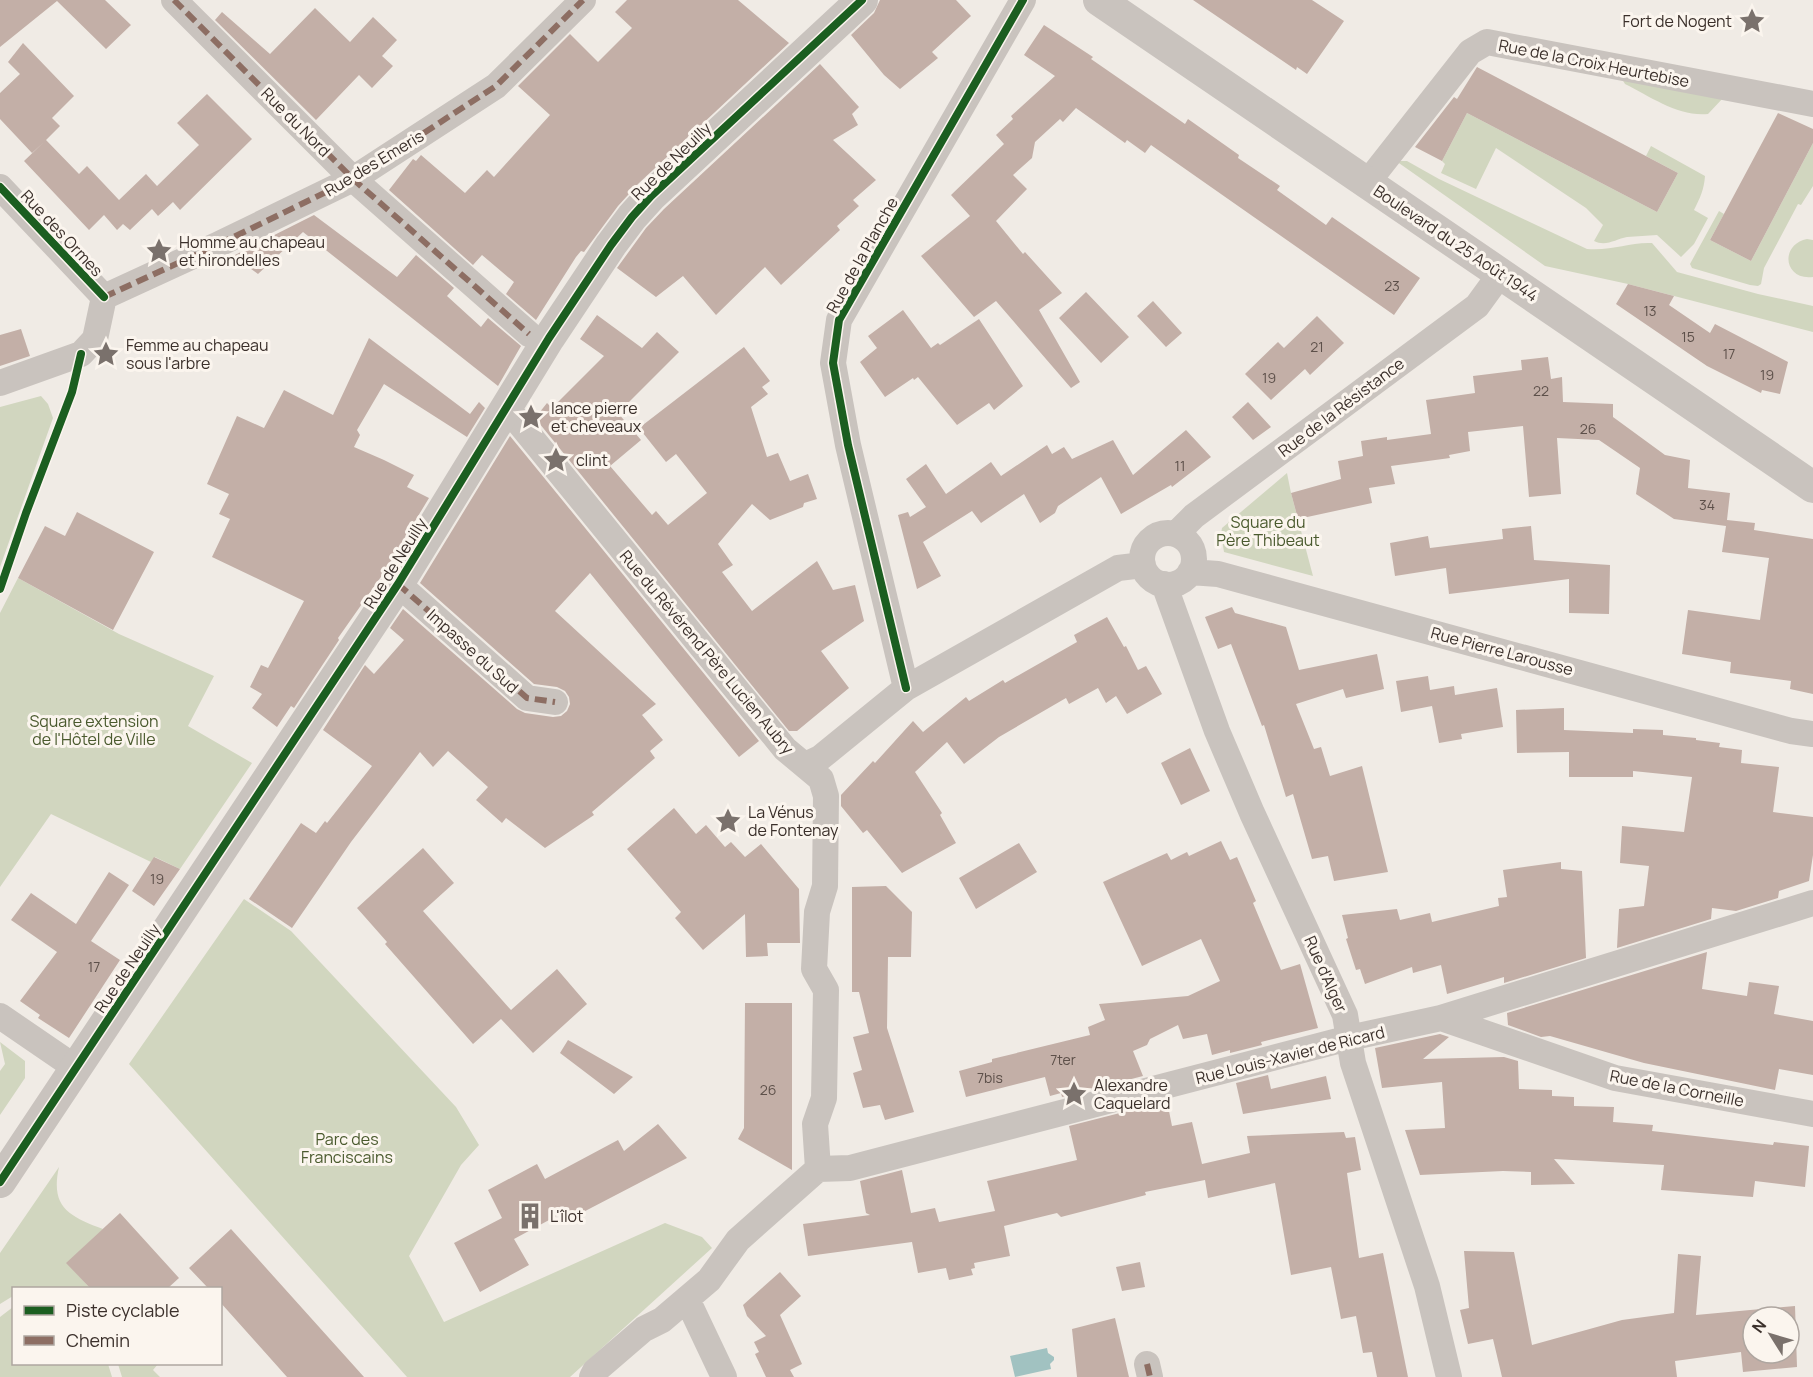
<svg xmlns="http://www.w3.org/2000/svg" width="1813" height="1377" viewBox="0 0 1813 1377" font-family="Manrope,sans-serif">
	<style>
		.green { fill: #d1d6bf }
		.water { fill: #a1c2c1 }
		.building { fill: #c3afa7; fill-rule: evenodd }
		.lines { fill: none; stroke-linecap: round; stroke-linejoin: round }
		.minor { stroke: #c9c3be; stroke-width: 26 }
		.tertiary { stroke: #c9c3be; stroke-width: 32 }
		.quiet { stroke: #8d6e63; stroke-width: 6; stroke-dasharray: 12 6; stroke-linecap: butt }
		.cycleway-casing { stroke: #fbf5ee; stroke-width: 11 }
		.cycleway { stroke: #1b5e20; stroke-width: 8 }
		.labels { text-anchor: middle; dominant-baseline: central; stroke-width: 6; stroke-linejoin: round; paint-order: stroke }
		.number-label { font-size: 14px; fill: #5d504a }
		.poi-label { font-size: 16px; fill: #3b302b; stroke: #fbf5ee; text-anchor: start }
		.street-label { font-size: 16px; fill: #3b302b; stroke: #fbf5ee }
		.park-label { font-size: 16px; fill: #4a5a2e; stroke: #fbf5ee }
	</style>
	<rect width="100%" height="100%" fill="#f0ebe5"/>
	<path class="green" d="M1622,79l102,18 -16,17c-29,3 -57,-17 -83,-30z
		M1467,113l190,99 21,-39 -32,-17 5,-10 54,30c-1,14 -5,22 -11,34l14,8 -14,26 -13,13 -24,-22c-10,1 -20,1 -30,2 -11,2 -21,10 -33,4l9,-16 -17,-17 -90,-60 -20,41 -35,-16 4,-9 -3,-3z
		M1813,143v43l-12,19 -3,-1 -34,64 -3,16 -3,2 -8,-1 -58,-17 -2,-4 29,-53 5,3 -14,26 41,21z
		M1396,161h11l32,18 148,70c26,2 42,-7 65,-6l25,29 81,22 55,12v26l-185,-48 -83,-18z
		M1807,239l6,1v37c-29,4 -34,-32 -6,-38z
		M41,396l7,8 5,14 -53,149v-160z
		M1287,473l4,20 22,83 -89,-24 -3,-18 1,-6z
		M18,578l101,56 95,42 -26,50 64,37 -72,106 -25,-12 -4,5 -100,-48 -51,73v-274z
		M244,899l47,32 165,176 23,38 -18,20 -52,91 35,66 221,-99 37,14 10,11 -142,129h-163l-278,-313z
		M0,1042l25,19v17l-25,37v-44l5,-7z
		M59,1167c-9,40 10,49 44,62l-36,34 23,25h-76l-1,8 -13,8v-51z
		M13,1307l1,57h94l4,13h-112v-60z
		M118,1364h40l-5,6 7,7h-38z"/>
	<path class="water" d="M1047,1348l1,5 6,4v3l-4,4 1,5 -36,8 -5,-21z"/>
	<path class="building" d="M0,0h105l26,25 -25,24 -49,-48 -57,46z
		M627,0h111l51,43 -151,141 -20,22 -34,46 -3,-1 -5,6 -40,63 -30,-26 8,-12 -32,-27 -9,10 -84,-75 24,-31 3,2 5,-6 44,38 22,-23 7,7 56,-62 -32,-29 52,-52 28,28 34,-34 -17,-16z
		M956,0l15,16 -39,36 6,6 -38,31 -16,-14 -33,-40 23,-22 6,-13z
		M1193,0h119l32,21 -37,53 -10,-7 -1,3z
		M315,8l35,34 23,-25 24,23 -15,16 11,10 -21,22 -13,-13 -43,45 -101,-100 7,-8 48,42z
		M1044,25l49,32 -2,2 94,65 3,-5 51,36 -1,3 42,28 -3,4 49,35 6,-8 88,61 -26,37 -243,-170 -6,8 -18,-13 -2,3 -49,-35 -13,14 -3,-3 -25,23 -3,16 -19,17 14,14 -31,32 27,33 2,-2 37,41 -23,17 41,72 -9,6 -75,-87 -22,16 -53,-61 49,-40 -19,-21 53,-51 -8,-9 17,-16 -2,-3 44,-40 -31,-21z
		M23,43l51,53 -22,22 8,8 -14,14 33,34 8,-8 32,34 27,-26 11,12 42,-41 -22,-22 30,-29 45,45 -72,71 -7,-8 -15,14 -6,-7 -22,21 -7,-6 -6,6 -13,-15 -15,15 -65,-69 20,-19 -12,11 -32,-34v-26l20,-19 -12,-12z
		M820,64l39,43 -7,7 6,11 -25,15 43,40 -23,20 6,6 -22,20 3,4 -59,55 -16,-18 -49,48 -33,-39 -27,21 -39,-29 29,-40 18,-19z
		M1477,67l201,106 -21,39 -190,-99 -25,48 -27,-14 39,-50 3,2z
		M1778,113l35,16v14l-62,118 -41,-21z
		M314,215l83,62 19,-22 38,33 -7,8 34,31 7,-9 33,28 -23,40 -195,-154 -45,42 -25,-18z
		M1628,284l46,12 -5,9 41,28 5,-9 73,38 -8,32 -18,-4 -1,3 -54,-27 -91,-62z
		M1086,292l43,45 -28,26 -42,-45z
		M1153,301l29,32 -16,14 -29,-31z
		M903,310l28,38 7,-5 2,2 39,-26 44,67 -29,24 -5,-7 -32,22 -39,-48 -4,3 -1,-2 -28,19 -25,-35 17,-14 -9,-12z
		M597,315l45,33 15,-16 22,20 -61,61 23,27 -31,26 42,49 4,-4 12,14 39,-32 -31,-39 -10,8 -27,-34 105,-81 26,34 -8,6 6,7 -17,13 16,50 11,-4 12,28 18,-7 9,25 -13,4 -1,4 -33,13 -18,-16 -34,40 15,21 -11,7 30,39 65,-50 16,29 22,-5 9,36 -43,30 28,37 -52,43h-8l-254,-313 12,-15 5,5 52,-52 -24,-17z
		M1317,316l27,27 -34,32 -5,-6 -34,31 -26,-26 33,-32 6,6z
		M21,329l9,27 -30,10v-31z
		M369,338l101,76 9,-12 6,6 -18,29 -83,-53 -27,46 3,5 -6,12 30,13 30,15 -7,12 22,11 -46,76 -45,64 1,2 -45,68 -3,-2 -14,21 -25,-19 10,-14 -12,-7 11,-22 7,3 36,-67 -92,-44 18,-38 -11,-5 10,-20 -22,-10 30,-68 27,12 20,-38 49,25z
		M1548,357l3,22 11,-2 1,25 50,2v13l52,38 25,5 -2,28 42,5 -3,27 28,3 -1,7 59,9v155l-23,-5 1,-8 -61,-8 1,-11 -49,-8 6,-44 72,10 9,-62 -47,-6 4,-26 -52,-7 -38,-25 4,-26 -41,-28 -42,-2 4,56 -32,3 -6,-71 -55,6 2,19 -21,4 1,3 -59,8 4,18 -26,4 3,15 -74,16 -7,-26 50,-14 -3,-18 25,-5 -2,-15 26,-4v3l44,-6 -5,-34 49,-7 -2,-17 49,-6 -1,-10z
		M1248,402l23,25 -18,13 -21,-23z
		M1186,430l25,27 -39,30 -1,-2 -50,29 -20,-37 -43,29 -3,7 -15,10 -16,-29 -43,29 -9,-12 -49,31 18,34 -24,13 -19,-74 10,-3 2,5 16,-10 -20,-28 20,-15 20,30 45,-32 10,14 46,-31 5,9 12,-7 8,12 41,-19 20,35z
		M510,436l249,305 -20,16 -149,-184 -35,38 101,93 -14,11 21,25 -13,11 5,7 -63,54 2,3 -49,33 -39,-30 -4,5 -26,-23 12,-13 -40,-36 -15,16 -13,-15 -69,90 -59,86 -43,-29 52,-76 15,10 9,-12 2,2 45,-57 -49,-36 42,-65 9,9 30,-34 -14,-12 13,-19 114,100 8,4 28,4 8,-1 6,-5 3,-7 -1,-7 -4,-6 -8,-4 -23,-3 -114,-101z
		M77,512l77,40 -41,78 -95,-52 27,-52 20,10z
		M1531,526l3,34 76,5 -1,49 -40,-1v-34l-120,15 -3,-26 -51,8 -5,-33 38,-7 2,12 73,-9 -1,-10z
		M1232,607l3,6 51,14 13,43 78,-16 7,35 -38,9 -3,-9 -47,15 18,45 7,-2 9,29 32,-10 26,106 -54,9 -6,-25 -16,3 -19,-65 -7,3 -22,-72 -2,1 -31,-82 -13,5 -13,-32z
		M1107,617l17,30 2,-1 12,24 8,-4 16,28 -35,20 -11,-18 -10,7 -8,-15 -29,16 -3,-6 -67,39 -35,27 -17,-22 -32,30 27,41 -2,2 16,28 -54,30 -35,-43 -4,3 -22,-27v-11l32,-34 2,2 38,-42 10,11 43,-35 3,4 34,-21 2,3 72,-41 -3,-7z
		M1428,676l2,14 24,-4 1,9 42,-7 6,39 -42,7 1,5 -23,4 -7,-37 -31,6 -5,-31z
		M1564,708v22l69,3v-4l30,1v5l33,3v2l24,3 -1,4 23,3 -1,13 38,4 -6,45 40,5v38l-4,26 -30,10 -1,7 -42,13 -24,-3 -1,11 -94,29 2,-39 25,-3 5,-40 -29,-3 2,-37 62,6 8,-55 -59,-6v6h-64v-25l-52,1 -1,-43z
		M1190,748l20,43 -29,14 -20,-42z
		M674,808l22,26 10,-9 19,22 6,-5 14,15 16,-13 38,45 1,54h-33l1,13 -22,1 -1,-43 -42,36 -28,-32 6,-6 -54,-63z
		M1221,841l9,19 7,-3 19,44 -3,2 28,67 19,-6 18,64 -57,14 1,3 -32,8v-3l-18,5 -5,-21 -24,5 -5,-14 -28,14 -3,6 -14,6 10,25 -81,21 -1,-4 -11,3 -5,-19 -79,20 -7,-26 33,-9v-3l98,-24 -2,-8 17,-7 -6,-16 89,-8 32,-15 -19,-42 -59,27 -39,-84 64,-29 4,7 16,-8 2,4z
		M1019,843l18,29 -61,37 -17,-31z
		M423,848l31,35 -31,28 88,99 46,-41 30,35 -54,49 -32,-34 -28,25 -88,-100 2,-2 -30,-34z
		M154,857l26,12 -26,37 -22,-15z
		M1561,862v7l21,2 4,87 -82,25v-6l-57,17 -6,-29 -28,8 -1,-6 -47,17 -5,-15 -4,1 -10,-31 2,-1 -6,-23 55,-6 3,11 30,-7 2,9 67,-16 -1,-8 9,-1 -4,-27z
		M109,872l20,13 -38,56 29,19 -51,78 -31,-20 2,-3 -20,-14 37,-49 -46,-32 20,-27 45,31z
		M886,886l26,26 -1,45h-23l-1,71 27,84 -29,8 -5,-15 -17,3 -10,-35 9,-3 -9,-33 16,-4 -10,-41h-7v-105z
		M1707,952l-5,37 45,7 2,-14 30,4 -5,28 39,7v54l-34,-6 -4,21 -131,-27 -94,-27 -9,1 -33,-12 -1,-12z
		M745,1003h47v167l-54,-31 6,-11z
		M1440,1034l9,3 -26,22 81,-2 14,4 1,28 33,1v6l22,1v9l40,1 -1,15 40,3 -1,6 121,14 1,-3 35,4 -4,41 -50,-6 -2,16 -92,-7 3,-25 -110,-6 21,25 -44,1v-13l-28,-1 -83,4 -15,-45 40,-2 -3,-46 -60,6 -7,-40z
		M568,1040l65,37 -19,17 -54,-41z
		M1268,1075l3,14 55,-13 5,23 -88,15 -7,-31z
		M1167,1101l5,25 20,-4 10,42 48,-11 -3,-17 97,-4 2,6 9,-1 6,33 -14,3 12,85 24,-5 25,124h-31l-5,-25 -9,1 -7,-37 -15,3 -10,-52 -40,8 -16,-92 -67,15 -3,-18 -60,12 1,3 -85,22 -4,-4 -53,13 6,30 -36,7 1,5 -4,1 2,6 -24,5 -3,-12 -28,5 -6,-31 -104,14 -5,-32 67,-9 -4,-2 -6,-32 42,-11 9,43 24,-5 4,14 56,-11 -8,-30 90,-21 -8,-34z
		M658,1124l29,34 -121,63 -4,-8 -48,26 15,26 -49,27 -26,-49 48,-25 -14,-28 49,-26 8,15 73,-39 6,11z
		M120,1213l59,65 -11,10h-78l-24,-25z
		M231,1229l133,148h-77l-67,-75v-14h-12l-19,-20z
		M1464,1251l50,1 18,93 90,-25 52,-7 4,-59 23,2 -5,59 99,-9 2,61 -54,5 -2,-20 -66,9 2,16h-175l-9,-38 -25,5 -8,-34 9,-2zM1753,1317h36v36h-36z
		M1140,1262l5,25 -23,4 -6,-24z
		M780,1272l21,24 -21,19 22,49 -12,6 4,7h-28l-11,-23 4,-2 -5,-10 12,-6 -19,-20 -4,-11z
		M1115,1318l14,59h-52l-5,-48z"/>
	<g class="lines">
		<path class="minor" d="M174,0l179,179 176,155
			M1367,183l103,-131 17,-10 326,62
			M0,187l104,110
			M104,297l113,-52 136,-66 143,-93 87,-86
			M0,383l81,-29 14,-15 9,-42
			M507,408l278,341 36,30 5,17 -1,90 -8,26 -3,57 12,21 -2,108 -9,26 3,45
			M1142 559a26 26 0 1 1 52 0a26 26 0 1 1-52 0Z
			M1176,534l18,-18 283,-210 24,-33
			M1190,572l28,2 573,157 22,3
			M398,584l129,114 28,4
			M1164,584l53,147 35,82 93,202 8,48 74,223 22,91
			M906,688l-58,-243 -15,-82 6,-43 184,-320
			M805,765l15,-7 86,-70 212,-120 25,-3
			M0,1016l76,52
			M1441,1018l174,60 198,36
			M687,1299l37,78
			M1147,1364l3,13
			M592,1377l3,-6 49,-42 18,-9 47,-40 29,-40 80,-71 32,-1 499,-130 92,-20 372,-115"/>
		<path class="tertiary" d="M1099,0l714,487
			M0,1182l398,-598 151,-246 62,-93 21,-28 19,-21 211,-196"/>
		<path class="quiet" d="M174,0l179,179 176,155
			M104,297l113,-52 136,-66 143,-93 87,-86
			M398,584l129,114 28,4
			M1147,1364l3,13"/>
		<g class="cycleway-casing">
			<path id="cycleway" d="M0,187l104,110
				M0,589l26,-76 46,-121 9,-38
				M906,688l-58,-243 -15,-82 6,-43 184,-320
				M0,1182l398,-598 151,-246 62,-93 21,-28 19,-21 211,-196"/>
		</g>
		<use href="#cycleway" class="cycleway"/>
	</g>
	<defs>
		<g id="sight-bare" transform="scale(2.07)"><path d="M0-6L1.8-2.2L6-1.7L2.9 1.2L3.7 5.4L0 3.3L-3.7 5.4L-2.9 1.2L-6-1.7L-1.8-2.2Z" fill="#7a716c" stroke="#fbf5ee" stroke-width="2.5" paint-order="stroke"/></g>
		<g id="building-bare" transform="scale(2.07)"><path d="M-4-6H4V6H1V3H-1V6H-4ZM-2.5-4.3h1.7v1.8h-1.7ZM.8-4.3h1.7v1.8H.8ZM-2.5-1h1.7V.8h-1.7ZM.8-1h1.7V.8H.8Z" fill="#7a716c" stroke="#fbf5ee" stroke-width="2.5" paint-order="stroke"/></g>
	</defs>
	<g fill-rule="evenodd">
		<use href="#sight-bare" x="1752" y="21"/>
		<use href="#sight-bare" x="159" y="251"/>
		<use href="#sight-bare" x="106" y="354"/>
		<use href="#sight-bare" x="531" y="417"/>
		<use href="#sight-bare" x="556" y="460"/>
		<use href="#sight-bare" x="728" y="821"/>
		<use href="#sight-bare" x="1074" y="1094"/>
		<use href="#building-bare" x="530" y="1216"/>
	</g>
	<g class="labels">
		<g class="number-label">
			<text x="1392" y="285">23</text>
			<text x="1650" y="310">13</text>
			<text x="1688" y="336">15</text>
			<text x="1317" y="346">21</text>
			<text x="1729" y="353">17</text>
			<text x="1767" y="374">19</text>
			<text x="1269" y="377">19</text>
			<text x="1541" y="390">22</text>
			<text x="1588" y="428">26</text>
			<text x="1180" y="465">11</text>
			<text x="1707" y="504">34</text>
			<text x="157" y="878">19</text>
			<text x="94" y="966">17</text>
			<text x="1063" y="1059">7ter</text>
			<text x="990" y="1077">7bis</text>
			<text x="768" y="1089">26</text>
		</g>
		<g class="poi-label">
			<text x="1732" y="21" text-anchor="end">Fort de Nogent</text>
			<text x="179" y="242">Homme au chapeau<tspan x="179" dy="18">et hirondelles</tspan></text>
			<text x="126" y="345">Femme au chapeau<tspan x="126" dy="18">sous l'arbre</tspan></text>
			<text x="551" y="408">lance pierre<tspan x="551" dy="18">et cheveaux</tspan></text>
			<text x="576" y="460">clint</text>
			<text x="748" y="812">La Vénus<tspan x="748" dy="18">de Fontenay</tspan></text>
			<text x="1094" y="1085">Alexandre<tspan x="1094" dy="18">Caquelard</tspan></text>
			<text x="550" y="1216">L'îlot</text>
		</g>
		<g class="street-label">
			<text transform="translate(1594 63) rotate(11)">Rue de la Croix Heurtebise</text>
			<text transform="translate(296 122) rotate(45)">Rue du Nord</text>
			<text transform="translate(671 161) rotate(-44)">Rue de Neuilly</text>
			<text transform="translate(374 163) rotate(-31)">Rue des Emeris</text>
			<text transform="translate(62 233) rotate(47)">Rue des Ormes</text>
			<text transform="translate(1456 243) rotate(34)">Boulevard du 25 Août 1944</text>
			<text transform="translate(862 255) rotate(-61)">Rue de la Planche</text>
			<text transform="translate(1341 407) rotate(-37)">Rue de la Résistance</text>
			<text transform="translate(395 563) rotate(-58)">Rue de Neuilly</text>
			<text transform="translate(473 651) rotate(42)">Impasse du Sud</text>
			<text transform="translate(1502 651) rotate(15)">Rue Pierre Larousse</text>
			<text transform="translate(707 652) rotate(50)">Rue du Révérend Père Lucien Aubry</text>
			<text transform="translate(127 968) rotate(-56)">Rue de Neuilly</text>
			<text transform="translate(1326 974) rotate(66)">Rue d'Alger</text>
			<text transform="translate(1290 1055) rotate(-14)">Rue Louis-Xavier de Ricard</text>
			<text transform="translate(1677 1088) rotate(11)">Rue de la Corneille</text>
		</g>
		<g class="park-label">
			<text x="1268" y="522">Square du<tspan x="1268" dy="18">Père Thibeaut</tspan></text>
			<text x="94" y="721">Square extension<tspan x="94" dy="18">de l'Hôtel de Ville</tspan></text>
			<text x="347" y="1139">Parc des<tspan x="347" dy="18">Franciscains</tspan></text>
		</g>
	</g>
	<rect x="12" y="1287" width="210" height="78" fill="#fbf5ee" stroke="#aea6a0" stroke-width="1.5"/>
	<rect x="24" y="1306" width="30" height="9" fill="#1b5e20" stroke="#aea6a0" stroke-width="1.5"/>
	<text x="66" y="1317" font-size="18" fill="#3b302b">Piste cyclable</text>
	<rect x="24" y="1336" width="30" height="9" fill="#8d6e63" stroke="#aea6a0" stroke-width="1.5"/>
	<text x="66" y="1347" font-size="18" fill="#3b302b">Chemin</text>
	<g transform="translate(1771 1335) rotate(307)"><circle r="28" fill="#fbf5ee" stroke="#aea6a0" stroke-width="1.5"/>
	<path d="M0-4.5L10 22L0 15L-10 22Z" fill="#7a716c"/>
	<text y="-9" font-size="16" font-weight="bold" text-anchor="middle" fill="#3b302b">N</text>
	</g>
</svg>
